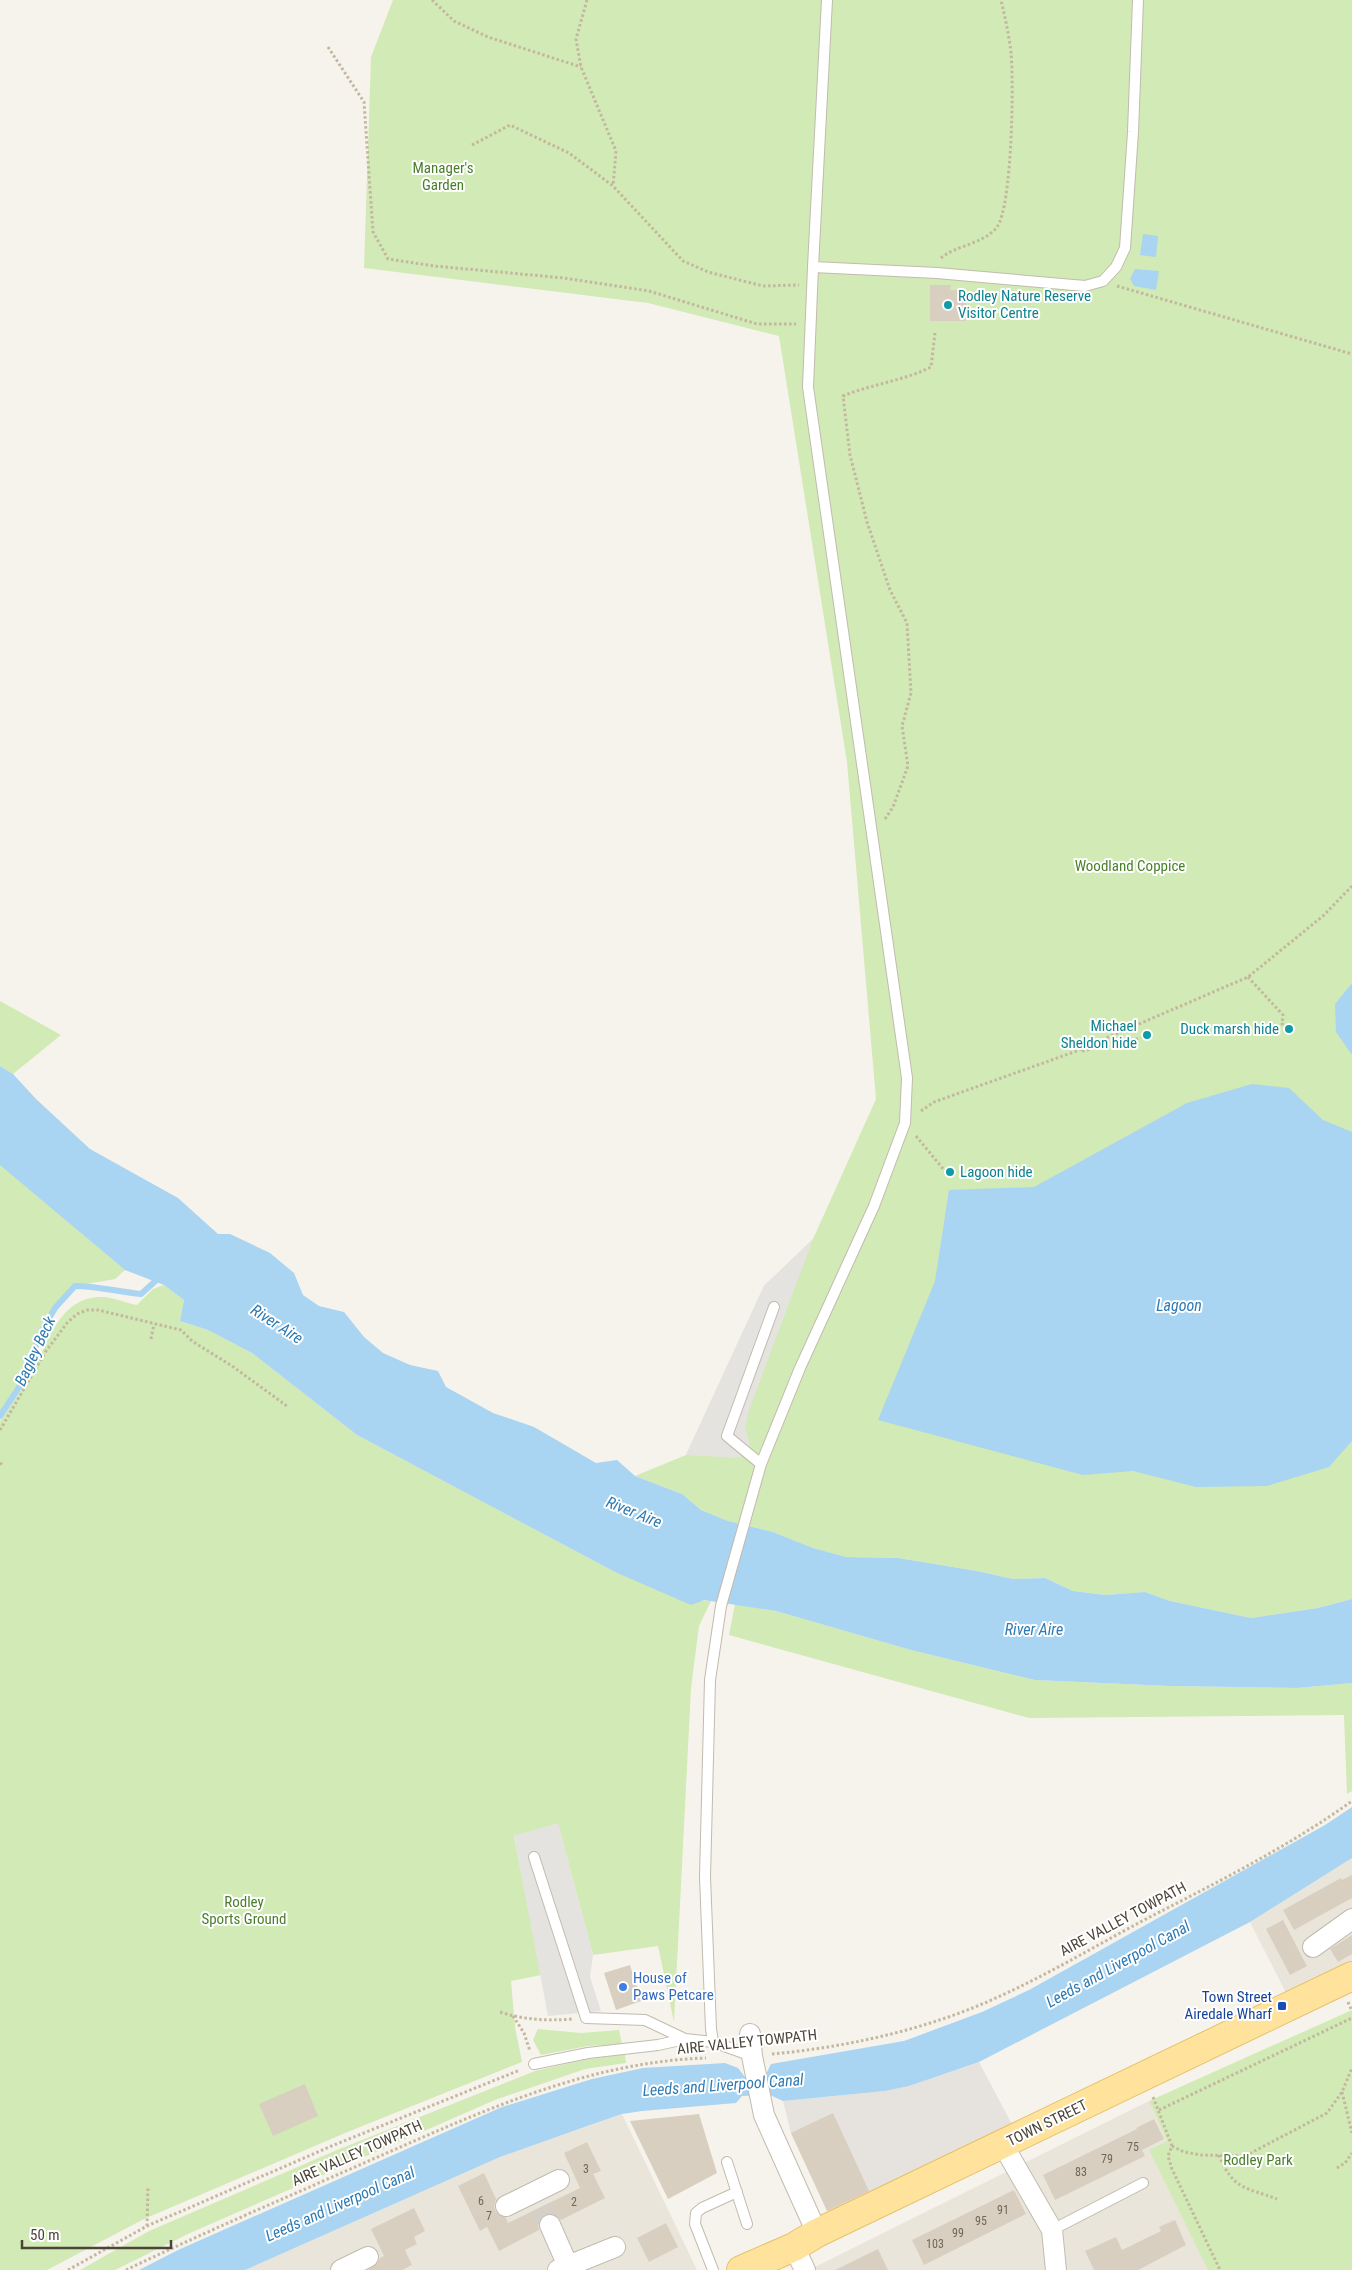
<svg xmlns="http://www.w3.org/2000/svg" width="1352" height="2270" viewBox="0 0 1352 2270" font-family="'Roboto Condensed',sans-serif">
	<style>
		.residential { fill: #eae5da }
		.industrial { fill: #e6e2dd }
		.green { fill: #d2eab5 }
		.parking { fill: #e5e3e0 }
		.water { fill: #a9d4f2 }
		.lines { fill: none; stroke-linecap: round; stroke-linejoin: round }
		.stream { stroke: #a9d4f2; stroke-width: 6 }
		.building { fill: #d8cfc1 }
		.street-tunnel { stroke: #d4d0c8; stroke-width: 20; stroke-dasharray: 20 10; stroke-linecap: butt }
		.lane-casing { stroke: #c2bbae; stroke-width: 12 }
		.street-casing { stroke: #c2bbae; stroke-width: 22 }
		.primary-casing { stroke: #e6c16a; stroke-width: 30 }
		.path { stroke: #c4b79f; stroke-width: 3; stroke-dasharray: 2.5 2.5; stroke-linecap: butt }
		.lane { stroke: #fff; stroke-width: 10 }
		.street { stroke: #fff; stroke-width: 20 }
		.primary { stroke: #ffe39c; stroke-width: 28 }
		.culture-dot { fill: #0f9aa8; stroke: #fff; stroke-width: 2 }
		.shop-dot { fill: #3f7fe0; stroke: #fff; stroke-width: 2 }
		.transit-dot { fill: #1a4fb4; stroke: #fff; stroke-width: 2 }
		.labels { text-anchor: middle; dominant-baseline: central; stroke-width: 4; stroke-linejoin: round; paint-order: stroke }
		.number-label { font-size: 12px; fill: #6e675b }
		.park-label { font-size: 15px; fill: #4a7f2a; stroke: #fff }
		.culture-label { font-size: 15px; fill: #0d838f; stroke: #fff; text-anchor: start }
		.street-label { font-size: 15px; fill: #4b4439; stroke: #fff }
		.shop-label { font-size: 15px; fill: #366cbe; stroke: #fff; text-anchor: start }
		.transit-label { font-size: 15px; fill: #164399; stroke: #fff; text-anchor: end }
		.water-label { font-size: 16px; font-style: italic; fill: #2e7ab2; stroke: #fff }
	</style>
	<rect width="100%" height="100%" fill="#f6f3ec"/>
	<path class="residential" d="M1352,1858v128l-66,7 -36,-71z
		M1149,2101l18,40 -17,9 58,120h-399z
		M622,2114l75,156h-452l255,-113z"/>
	<path class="industrial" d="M979,2062l37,70 -186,84 -39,-83 -8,-32 102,-10 24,-5z"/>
	<path class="green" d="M393,0h959v1599l-34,9 -67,10 -81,-17 -25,-9 -40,3 -32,-4 -28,-13 -32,1 -36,-8 -79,-13 -52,-1 -33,-9 -40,-16 -45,-11 -27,-11 -19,-16 -47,-18 51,-21 78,-169 49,-47 63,-140 -29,-337 -68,-426 -131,-33 -284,-35 7,-211z
		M0,1001l61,34 -48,39 -13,-8z
		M0,1164l125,106 -10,9 -40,7 -20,22 -16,28 -13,41 -26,39z
		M164,1285l20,15 -4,21 28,9 44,23 105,82 258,137 82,28 14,1 -12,25 -8,62 -17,334 -16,-76 -65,9 -35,-131 -44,12 27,139 -30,6 4,46 7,35 -177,71 -201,86 -97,51h-47v-849c10,-15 21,-29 30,-45 17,-29 27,-77 69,-79 12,-1 26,6 38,8l16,-16z
		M735,1604l41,7 135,39 124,30 135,6 127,2 55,-5v108l-5,3 -3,-79 -315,3 -300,-83z
		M1352,2010v260h-144l-59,-120 18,-9 -18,-40z
		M538,2029l43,4 38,-3 3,14 -34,2 -47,9 -8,-15z
		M625,2054l1,9 -41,6 -90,31 -305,133 -75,37h-35l69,-39 188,-81 198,-79 53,-12z"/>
	<path class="parking" d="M813,1239l-64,171 -4,18 5,16 -10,14 -54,-3 78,-169z
		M558,1823l35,132 -3,22 11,34 -53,5 -34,-180z"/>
	<path class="water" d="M1143,234l15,2 -2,21 -16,-2z
		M1135,269l24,2 -3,19 -22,-4 -4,-7z
		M1352,983v72l-16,-23 -1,-28z
		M0,1066l13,8 23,25 54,50 88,49 40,36h12l40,19 24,20 9,22 16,11 25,6 20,25 19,16 27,12 28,6 8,16 47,26 41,14 62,36 21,-3 18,16 47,18 19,16 27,11 45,11 40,16 33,9 52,1 79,13 36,8 32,-1 28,13 32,4 40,-3 25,9 81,17 67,-10 34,-9v84l-55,5 -127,-2 -135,-6 -124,-30 -135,-39 -72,-11 -13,5 -76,-33 -258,-137 -105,-82 -44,-23 -28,-9 4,-21 -20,-15 -39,-15 -125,-105z
		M1252,1084l37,4 34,32 29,12v309l-23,26 -62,19 -71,1 -63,-16 -50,4 -205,-55 57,-139 14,-91 85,-3 153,-84z
		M1352,1807v51l-102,64 -271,140 -70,24 -24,5 -102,10 -13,-6 -28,1 -6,7 -94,8 -20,3 -29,10 -93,33 -255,113h-106l39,-20 324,-143 90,-28 51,-11 82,-5 13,5 7,9 20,-1 6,-12 133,-23 78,-29 47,-22 296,-165z"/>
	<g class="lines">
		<path class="stream" d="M0,1416l26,-39 13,-41 16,-28 20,-22c22,0 44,6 66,8l20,-18"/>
	</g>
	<path class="building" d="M930,285h21l-1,5h17l-1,31h-36z
		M1352,1875v23l-58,32 -11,-20 58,-32 1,2z
		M1283,1920l24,46 -17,9 -24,-46z
		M1352,1935v19l-14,8 -8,-13z
		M630,1965l11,36 -25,9 -12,-37z
		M305,2084l13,32 -45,20 -14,-32z
		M833,2113l36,78 -42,20 -36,-78z
		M699,2114l18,59 -49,26 -38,-78z
		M1154,2119l10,20 -22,11 3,6 -90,44 -12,-25 94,-46 -1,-1z
		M587,2142l14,29 -8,3 12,24 -44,22 -9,-7 -7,1 -7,9 1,7 -40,21 -12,-24 -7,4 -22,-45 26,-13 12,26 -2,7 2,6 10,6 2,5 72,-35 -16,-35z
		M1014,2190l12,24 -102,51 -12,-25z
		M414,2208l11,23 -11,6 3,7 -12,6 7,15 -10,5h-34l9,-6 3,-6 4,-2 -13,-27z
		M1175,2220l11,25 -48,25h-44l-9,-19 31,-14 6,13 39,-19 -2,-4z
		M666,2223l12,24 -29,15 -12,-24z
		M878,2249l10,21h-53z"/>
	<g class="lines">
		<path class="street-tunnel" d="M541,2207l9,18"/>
		<g class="lane-casing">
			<path id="lane" d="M813,267l14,-267
				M761,1464l-34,-28 47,-129
				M534,1857l52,161 59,2 40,19 28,3
				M752,2056l-39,-14 -2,-13 -6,-152 5,-197 11,-74 40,-142 39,-96 74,-162 31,-83 2,-45 -99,-691 5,-120 124,6 148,13 18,-5 13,-14 9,-19 8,-116 5,-132
				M534,2064l54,-11 70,-8 27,-6
				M727,2162l20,62
				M1052,2230l91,-47
				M713,2270l-18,-46 1,-11 6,-5 35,-16"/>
		</g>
		<g class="street-casing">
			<path id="street" d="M1313,1947l39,-28
				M750,2034l2,22 12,59 53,118
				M1003,2145l49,85 4,40
				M506,2206l53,-26
				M550,2225l18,41
				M794,2247l11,23
				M341,2270l27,-13
				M558,2270l57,-23"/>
		</g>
		<g class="primary-casing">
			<path id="primary" d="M741,2270l53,-23 23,-14 535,-257"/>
		</g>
		<path class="path" d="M432,0l22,21 34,16 93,30
			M587,0l-11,39 5,28 35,84 -3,35
			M328,47l36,55 9,130 15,27 46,7 130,12 85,13 108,33h39
			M472,145l38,-20 59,28 44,33 70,75 25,11 55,14 36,-1
			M941,258c15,-13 43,-14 56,-31 15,-20 17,-146 14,-174 -2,-18 -6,-36 -10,-53
			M1117,286l235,68
			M885,819l8,-12 15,-41 -6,-40 9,-33 -4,-70 -17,-33 -23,-68 -17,-67 -7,-59c29,-12 60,-15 88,-29l4,-34
			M1248,977l35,38 -1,9h3
			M1082,1051l59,-13
			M921,1111l13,-9 140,-50 174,-75 75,-61 29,-30
			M916,1136l28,34
			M151,1339l3,-15
			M0,1430l46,-79 21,-28 10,-9 10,-4h11l83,20 11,11 40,25 55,40
			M0,1463l3,2
			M1348,2002l4,9
			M500,2012c25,8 46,9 73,7
			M513,2016l11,17 6,18
			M772,2054c76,-7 157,-25 226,-57 51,-23 99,-52 148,-78 70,-36 142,-72 206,-118
			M1342,2092l10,41
			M1153,2097l19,49 -4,10 4,13 48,101
			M1159,2110l193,-92
			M1172,2146l12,6 17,3 44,1 82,-43 15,-21 10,-24
			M1219,2155c14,35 26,32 58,44
			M1337,2168l8,-5 7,-10
			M147,2226l1,-40
			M68,2270l79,-44 187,-81 186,-75
			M126,2270c79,-38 159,-72 238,-107 110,-48 220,-101 342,-105"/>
		<use href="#lane" class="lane"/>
		<use href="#street" class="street"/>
		<use href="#primary" class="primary"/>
	</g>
	<g class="culture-dot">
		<circle cx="948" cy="305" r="5"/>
		<circle cx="1289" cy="1029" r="5"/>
		<circle cx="1147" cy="1035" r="5"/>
		<circle cx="950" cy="1172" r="5"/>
	</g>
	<circle class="shop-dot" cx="623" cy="1987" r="5"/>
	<rect class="transit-dot" x="1277" y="2001" width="10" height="10" rx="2.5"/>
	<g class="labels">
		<g class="number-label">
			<text x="1133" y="2147">75</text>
			<text x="1107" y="2159">79</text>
			<text x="586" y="2169">3</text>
			<text x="1081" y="2172">83</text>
			<text x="481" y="2201">6</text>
			<text x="574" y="2202">2</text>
			<text x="1003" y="2210">91</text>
			<text x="489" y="2216">7</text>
			<text x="981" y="2221">95</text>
			<text x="958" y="2233">99</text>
			<text x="935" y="2244">103</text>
		</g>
		<g class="park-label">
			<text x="443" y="168">Manager's<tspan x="443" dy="17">Garden</tspan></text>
			<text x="1130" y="866">Woodland Coppice</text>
			<text x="244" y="1902">Rodley<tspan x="244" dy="17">Sports Ground</tspan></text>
			<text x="1258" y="2160">Rodley Park</text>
		</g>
		<g class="culture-label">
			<text x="958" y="296">Rodley Nature Reserve<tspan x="958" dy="17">Visitor Centre</tspan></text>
			<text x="1137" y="1026" text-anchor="end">Michael<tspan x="1137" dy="17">Sheldon hide</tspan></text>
			<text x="1279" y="1029" text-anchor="end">Duck marsh hide</text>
			<text x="960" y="1172">Lagoon hide</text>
		</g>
		<g class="street-label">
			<text transform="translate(1123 1919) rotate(-28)">AIRE VALLEY TOWPATH</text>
			<text transform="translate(747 2042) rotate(-6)">AIRE VALLEY TOWPATH</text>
			<text transform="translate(1047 2123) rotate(-26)">TOWN STREET</text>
			<text transform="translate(357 2153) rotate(-24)">AIRE VALLEY TOWPATH</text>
		</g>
		<g class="shop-label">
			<text x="633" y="1978">House of<tspan x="633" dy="17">Paws Petcare</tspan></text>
		</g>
		<g class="transit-label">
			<text x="1272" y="1997">Town Street<tspan x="1272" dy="17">Airedale Wharf</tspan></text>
		</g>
		<g class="water-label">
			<text x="1179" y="1305">Lagoon</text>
			<text transform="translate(277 1324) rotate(33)">River Aire</text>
			<text transform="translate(35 1351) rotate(-65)">Bagley Beck</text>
			<text transform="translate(634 1512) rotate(22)">River Aire</text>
			<text x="1034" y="1629">River Aire</text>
			<text transform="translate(1118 1964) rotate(-29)">Leeds and Liverpool Canal</text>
			<text transform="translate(723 2085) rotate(-4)">Leeds and Liverpool Canal</text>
			<text transform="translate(340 2204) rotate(-24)">Leeds and Liverpool Canal</text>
		</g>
	</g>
	<path d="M22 2240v8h149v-8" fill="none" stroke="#4b4439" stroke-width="2.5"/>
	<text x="30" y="2240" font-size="15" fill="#4b4439" stroke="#ffffff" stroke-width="4" paint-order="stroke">50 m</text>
</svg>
